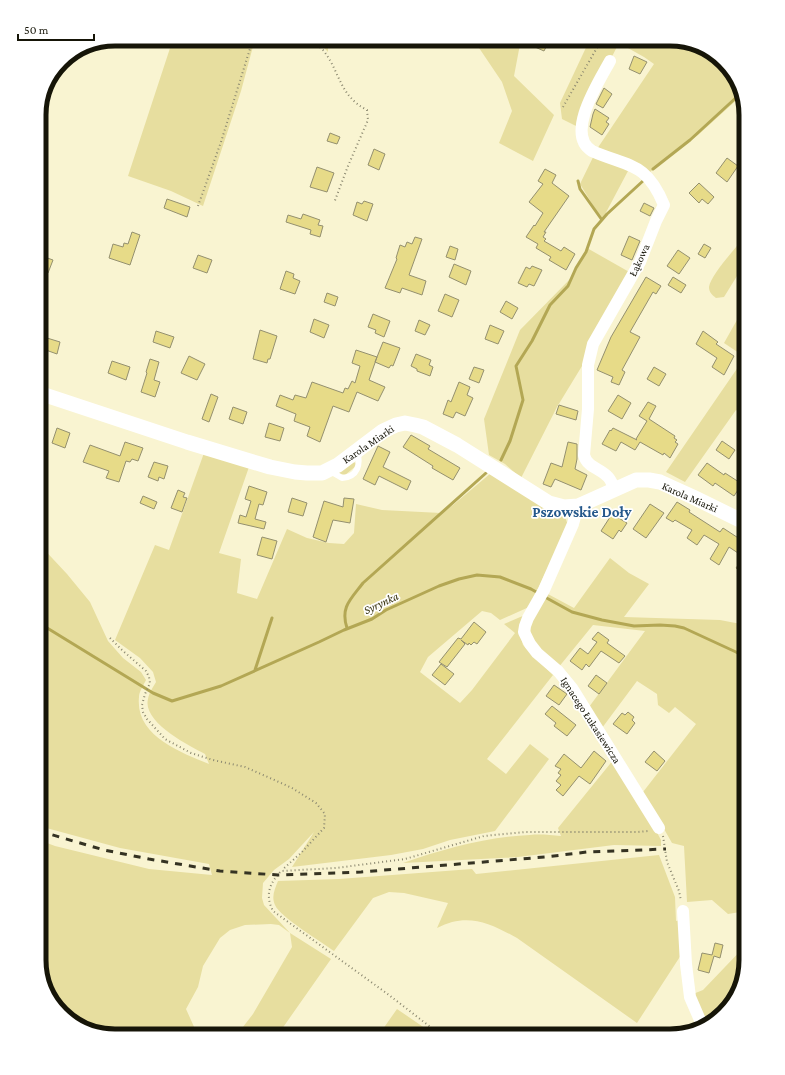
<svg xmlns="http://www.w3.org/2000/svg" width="785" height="1075" viewBox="0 0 785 1075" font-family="'Crimson Pro',serif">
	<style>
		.green { fill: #e7de9f }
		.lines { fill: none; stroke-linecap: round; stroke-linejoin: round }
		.stream { stroke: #b3a754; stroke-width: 3 }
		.building { fill: #e7db88; stroke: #94906f }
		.path { stroke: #8b8870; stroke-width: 2; stroke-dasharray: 1 3; stroke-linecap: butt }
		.service { stroke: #fff; stroke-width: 6 }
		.minor { stroke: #fff; stroke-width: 12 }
		.tertiary { stroke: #fff; stroke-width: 15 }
		.rail { stroke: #353323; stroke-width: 3; stroke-dasharray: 7 7; stroke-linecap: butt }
		.labels { text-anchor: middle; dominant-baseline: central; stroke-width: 3.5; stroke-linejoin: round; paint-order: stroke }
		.street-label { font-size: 11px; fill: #161508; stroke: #fff }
		.water-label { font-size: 12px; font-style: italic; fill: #35300b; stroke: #fff }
		.district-label { font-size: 15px; font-weight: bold; fill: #25588b; stroke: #fff }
		.rim { fill: none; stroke: #161508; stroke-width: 5 }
	</style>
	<rect width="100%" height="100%" fill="#f9f4d1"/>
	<path class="green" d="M173,39h82l-14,52 -38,115 -32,-15 -43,-15z
		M316,39h12v13z
		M473,39h48l-7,37 40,39 -21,46 -34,-18 13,-32 -10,-29z
		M590,39h84l34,10 28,28 5,19 -43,39 -48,37 -22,-1 -26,49 -22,-36 17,-35 57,-85 -10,-7 -25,-14 -43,83 -14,-7 -2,-16z
		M746,235v32l-9,9 -13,21 -8,1c-4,-3 -7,-6 -7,-11 2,-13 28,-40 37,-52z
		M587,248l44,25 -28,45 -21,48 -25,41 -36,71 -16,-14 -16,-9 -5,-36 36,-89 53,-54z
		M746,304v111l-10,-5 -51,72 -19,-10 79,-115 -21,-14z
		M204,453l45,14 -30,86 22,6 -4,34 20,6 30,-70 20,9 22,5 15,1 10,-11 2,-29 26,6 59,3 12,-8 38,-32 74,43 3,10 -39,81 -29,13 -9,-7 -9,-2 -54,46 -8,15 40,31 12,-13 43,-57 -11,-9 21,-9 -6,15 4,15 30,30 -66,84 19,15 24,-30 19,15 -54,72 -45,9 -27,9 -32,6 -99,12 22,-35 -25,27 -15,11 -11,13 -1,15 2,7 26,28 41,26 -54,77h-41l17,-22 39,-67 -2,-14 -11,-8 -8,-1 -26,1 -15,5 -10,8 -17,28 -5,21 -12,22 9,20 6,7h-90l-34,-10 -28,-28 -10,-38v-120l16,6 94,23 63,6 -3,-11 -89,-16 -81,-22v-282l28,30 23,28 18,39 15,17 18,14 5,8c-3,6 -7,12 -7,17 -4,39 41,55 70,67l-4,-10c-16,-8 -63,-32 -57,-55 1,-6 5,-12 8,-17l-3,-10 -13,-14 -25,-18 40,-95 14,5z
		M353,462l3,1v3l-11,9 -7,-2z
		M610,558l19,15 20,11 -25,33 96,3 26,5v286l-18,3 -16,-14 -25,2 -3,-56 -12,-3 -29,-51 53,-68 -21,-17 -6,6 -11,-8 -1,-11 -20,-13 -35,47 -13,-21 56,-76 -52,-6 -35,43c-9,-10 -32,-29 -27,-44 3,-11 10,-21 15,-31l28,15z
		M614,759l39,66 8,15v6l-47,-1 -96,12 -115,6c41,-14 83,-26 127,-28 10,-1 20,0 31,1l-3,-8z
		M659,855l16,42 1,24 4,-1 3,32 -46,71 -120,-85c-27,-15 -50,-26 -80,-10l11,-25 -44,-10 -15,-1 -16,6 -39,53c-12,-9 -54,-34 -59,-46 -4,-9 0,-16 3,-24l61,-2 133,-10 4,5z
		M746,945v15l-10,38 -28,28 -15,-32 10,-4z
		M397,1009l38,26v1h-57z"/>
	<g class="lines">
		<path class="stream" d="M653,169l37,-29 50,-46
			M578,181l2,8 22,31
			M501,460l9,-19 13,-41 -7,-34 16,-25 18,-36 18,-19 8,-18 10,-16 8,-23 13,-15 37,-34
			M543,596l29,16 30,8 32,6 26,-1 15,1 9,2 52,24 10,6
			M39,623l114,70 19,8 49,-15 98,-44 25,-12 28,-11 14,-9 53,-24 20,-7 18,-4 23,2 31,12 7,4
			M347,628c-7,-21 4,-29 16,-45l123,-110
			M255,670l17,-52"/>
	</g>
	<path class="building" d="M517,39h33l-6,12z
		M634,56l13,6 -7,12 -11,-5z
		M604,88l8,6 -9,14 -7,-4z
		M595,109l14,9 -3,4 3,2 -7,11 -12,-8 3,-13z
		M330,133l10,4 -3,7 -10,-3z
		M374,149l11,5 -6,16 -11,-5z
		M727,158l11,8 -11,16 -11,-9z
		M317,167l17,6 -7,19 -17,-5z
		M545,169l11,6 -4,8 17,13 -25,36h2l-3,5 3,2 -2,2 17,10 3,-4 11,7 -9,16 -17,-10 2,-3 -15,-9 2,-4 -12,-7 8,-12 1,1 8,-13 -14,-11 14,-18 -5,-3z
		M699,183l15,14 -6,7 -6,-5 -3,4 -10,-10z
		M167,199l23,8 -3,10 -23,-9z
		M364,201l9,3 -6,17 -14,-6 4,-13 5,2z
		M644,203l10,5 -4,8 -10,-5z
		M303,214l17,6 -2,5 5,1 -3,11 -10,-3 1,-4 -25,-8 2,-7 13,4z
		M132,232l8,3 -10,30 -21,-7 4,-14 10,3 1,-4 4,1z
		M629,236l11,5 -8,19 -11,-5z
		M415,237l7,2 -13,36 17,6 -4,14 -20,-7 -2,5 -15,-5 12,-29 -1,-1 4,-13 5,2 2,-5 5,2z
		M704,244l7,4 -6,10 -7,-4z
		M450,246l8,3 -3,11 -9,-3z
		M678,250l12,8 -11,16 -12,-8z
		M39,255l14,5 -5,13 -9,-3z
		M198,255l14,5 -5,13 -14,-5z
		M454,264l17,7 -5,14 -17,-8z
		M532,266l10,4 -8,16 -5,-2 -2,3 -9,-4 8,-16 4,2z
		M286,271l8,3 -1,4 7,3 -5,13 -15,-5z
		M646,277l15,9 -5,8 -3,-2 -23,40 10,5 -18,33 3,2 -6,13 -8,-3 2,-5 -16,-7 14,-33z
		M673,277l13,8 -5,8 -13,-8z
		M327,293l11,4 -3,9 -11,-4z
		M445,294l14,6 -7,17 -14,-6z
		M506,301l12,7 -6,11 -12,-7z
		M373,314l17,7 -6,16 -9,-4 1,-3 -8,-3z
		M314,319l15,6 -5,13 -14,-6z
		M419,320l11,5 -5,10 -10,-4z
		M490,325l14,6 -6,13 -13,-5z
		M260,330l17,6 -7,23h-2l-1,4 -14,-4z
		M156,331l18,6 -4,11 -17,-6z
		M703,331l15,11 -2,2 18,12 -10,19 -12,-8 5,-9 -21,-14z
		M47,338l13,4 -3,12 -14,-5z
		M383,342l17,6 -7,18 -2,-1 -2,3 -14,-6z
		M356,350l21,7 -8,23 16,7 -7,14 -21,-9 -8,20 -16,-6 -13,36 -13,-6 3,-9 -16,-6 2,-7 -20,-8 4,-11 13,5 2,-5 11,3 6,-16 31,11 2,-5 3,1 4,-8 3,2 5,-17 -8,-3z
		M416,354l15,6 -2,5 4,2 -3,9 -13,-5v-2l-6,-3z
		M189,356l16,8 -8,16 -16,-7z
		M150,359l9,3 -5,18 6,2 -5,15 -14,-5 6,-19 -1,-1z
		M112,361l18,6 -4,13 -18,-7z
		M474,367l10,3 -5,13 -10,-4z
		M654,367l12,7 -7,12 -12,-7z
		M459,382l11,5 -3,8 6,3 -8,18 -9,-4 -3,6 -10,-4 5,-14 3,2z
		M211,394l7,3 -9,25 -7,-3z
		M618,395l13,8 -9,16 -14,-8z
		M648,402l8,4 -7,13 26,17 -1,2 3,2 -2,2 3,2 -8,14 -6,-5 -1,2 -23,-13 -5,8 -14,-8 -5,9 -14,-7 8,-14 1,1 2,-3 24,12 -1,-1 11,-18 -8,-5z
		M559,405l19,6 -2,9 -20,-6z
		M233,407l14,5 -4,12 -14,-5z
		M269,423l15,5 -4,13 -15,-4z
		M57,428l13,5 -5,15 -13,-5z
		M411,435l19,11 -2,3 32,19 -7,12 -21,-12 1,-2 -30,-19z
		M722,441l13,9 -6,9 -13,-9z
		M125,442l18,6 -5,13 -6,-2 -2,3 -4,-1 -7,21 -13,-4 3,-7 -26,-9 7,-17 30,11z
		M568,442l9,2v15l-2,10 12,6 -6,15 -26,-11 -4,8 -8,-3 8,-21 11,4z
		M378,446l12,6 -7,15 28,14 -4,9 -28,-14 -4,9 -12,-6z
		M154,462l14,4 -4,13 -5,-2 -1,4 -10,-4z
		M707,463l17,12 1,-2 17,11 -8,12 -19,-13 -2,3 -15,-11z
		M249,486l18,6 -4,13 -4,-1 -4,15 11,3 -2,7 -26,-6 2,-8 6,2 5,-16 -6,-2z
		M178,490l7,3 -2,4 4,1 -5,14 -11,-4z
		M143,496l14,6 -3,7 -14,-6z
		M292,498l15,5 -4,13 -15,-4z
		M344,498l10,1 -4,24 -17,-3 -7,22 -13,-5 11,-36 19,6z
		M677,502l13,8 -1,2 31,20 3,-4 23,15v26l-3,4 -7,-5 8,-11 -15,-10 -10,18 -9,-6 9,-15 -15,-9 -7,10 -10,-7 5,-8 -17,-10 -2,2 -7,-4z
		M650,504l14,9 -18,25 -13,-9z
		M612,514l15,9 -6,9 -2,-2 -6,9 -12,-8z
		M262,537l15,4 -5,18 -15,-4z
		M474,622l12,10 -9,12 -3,-2 -3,3 -2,-2 -1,2 -7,-5 4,4 -18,23 -8,-5 19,-24 3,1z
		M598,632l11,8 -2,3 18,13 -6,7 -18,-12 -12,16 -3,-3 -4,6 -12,-9 10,-13 8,6 9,-12 -5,-3z
		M441,664l13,10 -9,11 -13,-10z
		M596,675l11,8 -8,11 -11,-8z
		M554,685l13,9 -8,11 -13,-9z
		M552,706l24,19 -9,11 -13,-10 2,-3 -11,-9z
		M628,712l6,5 -2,3 3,3 -8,11 -14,-10 9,-11 3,2z
		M594,751l12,10 -16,23 -11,-8 -16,20 -7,-6 5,-5 -5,-4 5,-6 -3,-2 3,-4 -6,-3 9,-12 17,14z
		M654,751l11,10 -8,10 -12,-9z
		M715,943l8,2 -3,13 -6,-2 -5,17 -11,-3 4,-17 10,2z"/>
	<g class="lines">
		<path class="path" d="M311,39c4,4 8,7 12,11 17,21 16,46 44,60l1,10 -20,46 -14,37
			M563,107l39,-68
			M198,206l23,-64 32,-103
			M110,638l12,12 24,21 3,6 1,6 -5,11 -3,11 1,7 4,7 18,20 26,14 22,7 32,7 25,11 22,10 24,15 9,11 -1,14 -22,24 -20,18
			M663,836l4,26 12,29 2,10
			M442,1036l-53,-41 -116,-84c-8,-16 -4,-27 8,-40l55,-3 69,-9 79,-23 41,-4h113l10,-1"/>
		<path class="service" d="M330,471l12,7c16,-1 19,-14 15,-27"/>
		<path class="minor" d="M610,61c-10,19 -46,73 -18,90 36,16 54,10 72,54l-8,16 -16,41 -47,82 -5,21v44l-4,46c3,12 15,13 23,21 4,3 6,10 8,14
			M578,506l-5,18 -29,66 -16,28 -3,8 -1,6 6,12 7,9 21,18 14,17 87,140
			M683,911l3,53 4,33 13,30"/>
		<path class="tertiary" d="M39,393l148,49 56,17 27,8 25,5 12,1h15l16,-8 45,-34 13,-6 9,-2 10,2 8,2 34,18 92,58 15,4 14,-1 58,-26h13l11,2 33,15 53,26"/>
		<path class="rail" d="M39,831l65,19 45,9 71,12 58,4 83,-3 184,-15 42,-5 79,-3"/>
	</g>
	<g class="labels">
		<g class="street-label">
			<text transform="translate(639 260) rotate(-65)">Łąkowa</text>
			<text transform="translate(368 444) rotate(-34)">Karola Miarki</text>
			<text transform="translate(690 497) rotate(24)">Karola Miarki</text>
			<text transform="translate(591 720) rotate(57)">Ignacego Łukasiewicza</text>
		</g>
		<g class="water-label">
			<text transform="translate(381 603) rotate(-25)">Syrynka</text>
		</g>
		<g class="district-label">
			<text x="582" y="512">Pszowskie Doły</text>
		</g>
	</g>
	<path d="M0 0H785V1075H0ZM115 46H670A69 69 0 0 1 739 115V960A69 69 0 0 1 670 1029H115A69 69 0 0 1 46 960V115A69 69 0 0 1 115 46Z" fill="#fff" fill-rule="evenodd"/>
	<path class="rim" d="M115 46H670A69 69 0 0 1 739 115V960A69 69 0 0 1 670 1029H115A69 69 0 0 1 46 960V115A69 69 0 0 1 115 46Z"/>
	<path d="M18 34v6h76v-6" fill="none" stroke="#161508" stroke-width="2"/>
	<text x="24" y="34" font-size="12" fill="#161508" stroke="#ffffff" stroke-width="3" paint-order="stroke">50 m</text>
</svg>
